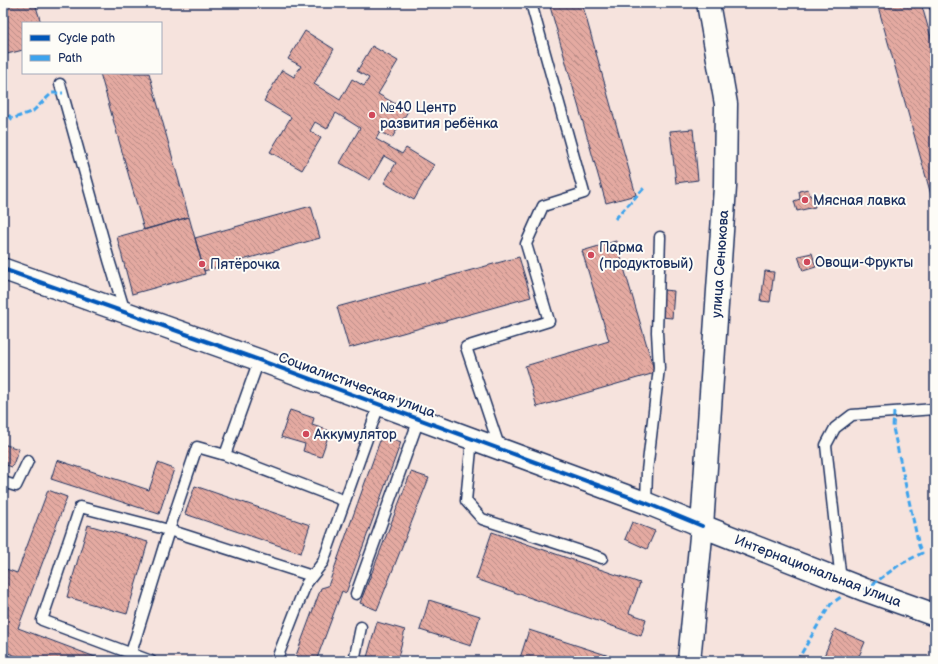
<svg xmlns="http://www.w3.org/2000/svg" width="938" height="664" viewBox="0 0 938 664" font-family="'Balsamiq Sans',sans-serif">
	<style>
		.building { fill: url(#building-back-hatch); stroke: #1b2f5e }
		.lines { fill: none; stroke-linecap: round; stroke-linejoin: round }
		.lane-casing { stroke: #1b2f5e; stroke-width: 13 }
		.street-casing { stroke: #1b2f5e; stroke-width: 24 }
		.secondary-casing { stroke: #1b2f5e; stroke-width: 25 }
		.lane { stroke: #fdfcf7; stroke-width: 10 }
		.street { stroke: #fdfcf7; stroke-width: 21 }
		.secondary { stroke: #fdfcf7; stroke-width: 22 }
		.quiet { stroke: #3da3ed; stroke-width: 3; stroke-dasharray: 6 3; stroke-linecap: butt }
		.cycleway-casing { stroke: #fdfcf7; stroke-width: 6 }
		.cycleway { stroke: #0057b8; stroke-width: 4 }
		.poi-dot { fill: #d1495b; stroke: #fdfcf7; stroke-width: 1.5 }
		.labels { text-anchor: middle; dominant-baseline: central; stroke-width: 4; stroke-linejoin: round; paint-order: stroke }
		.poi-label { font-size: 14px; fill: #1b2f5e; stroke: #fdfcf7; text-anchor: start }
		.street-label { font-size: 14px; fill: #1b2f5e; stroke: #fdfcf7 }
	</style>
	<defs>
		<pattern id="building-back-hatch" width="6" height="6" patternUnits="userSpaceOnUse"><rect width="6" height="6" fill="#e4aaa1"/><path d="M-1 5l2 2M0 0l6 6M5-1l2 2" fill="none" stroke="#b88b86"/></pattern>
	</defs>
	<rect width="100%" height="100%" fill="#f6e3dd"/>
	<filter id="ink" filterUnits="userSpaceOnUse"><feTurbulence type="fractalNoise" baseFrequency=".025" numOctaves="2"/><feDisplacementMap in="SourceGraphic" scale="8" xChannelSelector="R" yChannelSelector="G"/><feConvolveMatrix kernelMatrix="1 2 1 2 8 2 1 2 1" color-interpolation-filters="sRGB"/></filter>
	<g filter="url(#ink)">
		<path class="building" d="M3,3h32l6,20h-18v27l-16,4 -4,-12z
			M549,3h33l54,192 -30,8z
			M877,3h44l14,48v158z
			M305,31l29,18 -20,35 26,16 12,-21 12,7 5,-8 -12,-7 15,-25 26,15 -20,33 30,17 -16,27 -12,-6 -4,7 26,15 4,-6 28,17 -20,35 -30,-17 12,-20 -12,-7 -14,24 -30,-17 20,-35 -24,-15 -9,16 -12,-7 -5,9 11,7 -19,32 -32,-18 21,-35 -27,-16 18,-31 12,7 7,-11 -13,-7z
			M100,73h49l40,144 -45,13z
			M693,129l5,51 -22,3 -6,-52z
			M808,189l2,7h2l3,11 -18,4 -3,-10 6,-2 -1,-8z
			M311,206l9,32 -116,33 -9,-33z
			M189,217l16,57 -73,20 -15,-57z
			M616,241l39,132 -118,34 -12,-41 84,-25 -27,-90z
			M812,253l4,14 -13,4 -5,-15z
			M519,257l12,40 -182,51 -12,-41z
			M765,271l9,1 -4,30 -9,-1z
			M663,290l11,1 -2,27 -11,-1z
			M290,410l24,8 -2,7 18,6 -9,26 -18,-6 2,-7 -24,-7z
			M382,435l19,7 -55,151 -4,-2 -26,70h-22l27,-73 7,-2z
			M3,444l16,5 -7,18 -9,-3z
			M57,460l92,30 9,-27 16,6 -15,45 -108,-35z
			M411,472l18,6 -52,132 -17,-7z
			M195,486l115,39 -9,28 -116,-39z
			M48,490l19,7 -49,131 88,33h-77l-26,-10v-33l5,-13 -5,-1v-36l14,5z
			M632,522l23,9 -8,18 -22,-10z
			M88,525l60,17 -21,72 -60,-17z
			M492,532l148,51 -11,30 17,6 -5,17 -165,-57z
			M429,600l51,16 -9,30 -51,-16z
			M377,622l28,8 -8,31h-31z
			M835,629l30,13 -8,19h-35z
			M529,630l96,31h-106z"/>
		<g class="lines">
			<g class="lane-casing">
				<path id="lane" d="M934,3l1,3
					M60,84l49,176 16,52
					M472,439l-6,62 16,18 120,39
					M500,449l-34,-102 83,-26 -23,-77 17,-38 41,-13 -53,-190
					M225,455l34,-95
					M3,482l13,4 12,-25
					M646,503l1,-32 12,-103 -2,-36 3,-95
					M841,581l-15,-136 9,-17 17,-13 83,-6
					M356,594l63,-175
					M131,653l38,-123 28,-83 28,8 120,46
					M151,661l-109,-41 38,-113 89,23 143,46
					M276,661l30,-77 17,-22 56,-157
					M354,661l7,-34"/>
			</g>
			<g class="street-casing">
				<path id="street" d="M3,269l256,91 387,143 56,23"/>
			</g>
			<g class="secondary-casing">
				<path id="secondary" d="M702,526l163,64 70,25
					M689,661l13,-135 23,-339 1,-83 -18,-101"/>
			</g>
			<use href="#lane" class="lane"/>
			<use href="#street" class="street"/>
			<use href="#secondary" class="secondary"/>
			<path class="quiet" d="M3,108l9,11 21,-8 19,-18h11
				M615,219l30,-32
				M865,590l34,-25 23,-12 -3,-7 -26,-118 1,-16
				M797,661l25,-43 9,-14 10,-7"/>
			<g class="cycleway-casing">
				<path id="cycleway" d="M3,269l256,91 387,143 56,23"/>
			</g>
			<use href="#cycleway" class="cycleway"/>
		</g>
	</g>
	<g class="poi-dot">
		<circle cx="372" cy="115" r="4"/>
		<circle cx="805" cy="200" r="4"/>
		<circle cx="591" cy="255" r="4"/>
		<circle cx="807" cy="262" r="4"/>
		<circle cx="202" cy="264" r="4"/>
		<circle cx="306" cy="434" r="4"/>
	</g>
	<g class="labels">
		<g class="poi-label">
			<text x="380" y="107">№40 Центр<tspan x="380" dy="16">развития ребёнка</tspan></text>
			<text x="813" y="200">Мясная лавка</text>
			<text x="599" y="247">Парма<tspan x="599" dy="16">(продуктовый)</tspan></text>
			<text x="815" y="262">Овощи-Фрукты</text>
			<text x="210" y="264">Пятёрочка</text>
			<text x="314" y="434">Аккумулятор</text>
		</g>
		<g class="street-label">
			<text transform="translate(720 264) rotate(-86)">улица Сенюкова</text>
			<text transform="translate(357 385) rotate(20)">Социалистическая улица</text>
			<text transform="translate(818 571) rotate(21)">Интернациональная улица</text>
		</g>
	</g>
	<rect width="938" height="664" fill="none" stroke="#fdfcf7" stroke-width="16"/>
	<rect x="8" y="8" width="922" height="648" fill="none" stroke="#1b2f5e" stroke-width="1.5" filter="url(#ink)"/>
	<rect x="22" y="22" width="140" height="52" fill="#fdfcf7" stroke="#a3aaba"/>
	<rect x="30" y="35" width="20" height="6" fill="#0057b8" stroke="#a3aaba"/>
	<text x="58" y="42" font-size="12" fill="#1b2f5e">Cycle path</text>
	<rect x="30" y="55" width="20" height="6" fill="#3da3ed" stroke="#a3aaba"/>
	<text x="58" y="62" font-size="12" fill="#1b2f5e">Path</text>
</svg>
